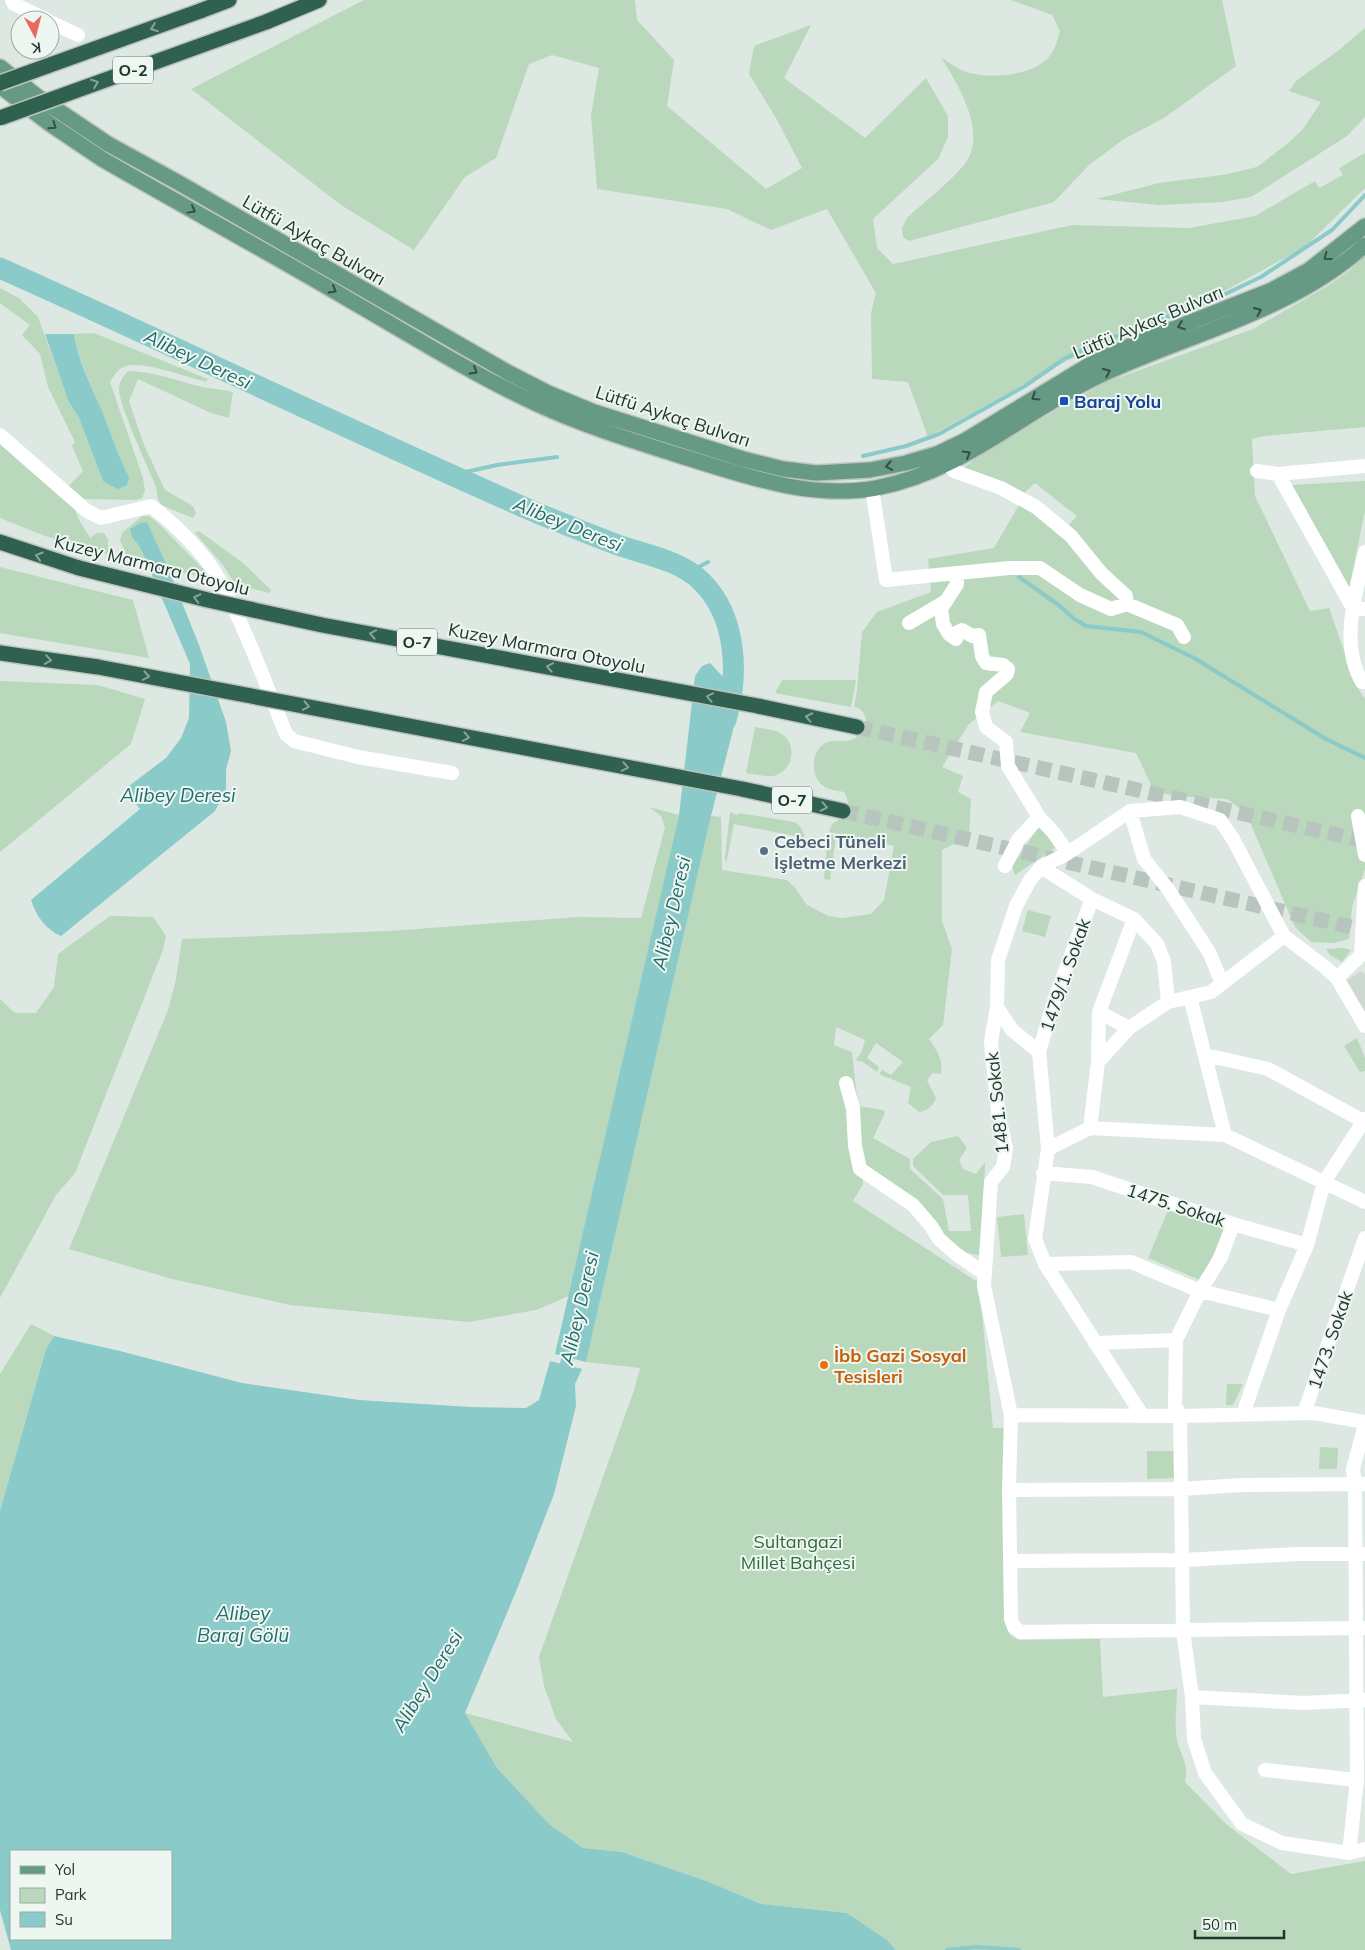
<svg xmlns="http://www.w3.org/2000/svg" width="1365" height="1950" viewBox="0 0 1365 1950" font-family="Mulish,sans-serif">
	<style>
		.built { fill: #cdd8d1 }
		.green { fill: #b9d8bc }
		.water { fill: #8acac9; fill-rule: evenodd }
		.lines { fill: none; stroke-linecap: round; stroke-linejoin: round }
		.stream { stroke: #8acac9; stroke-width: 4 }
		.canal { stroke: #8acac9; stroke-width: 12 }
		.river { stroke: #8acac9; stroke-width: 21 }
		.highway-tunnel { stroke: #b8c5be; stroke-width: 15; stroke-dasharray: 15 8; stroke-linecap: butt }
		.primary-casing { stroke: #bcc3c0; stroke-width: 18 }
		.highway-casing { stroke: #bcc3c0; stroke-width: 18 }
		.street { stroke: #fff; stroke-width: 14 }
		.primary { stroke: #669a85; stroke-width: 15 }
		.highway { stroke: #30604e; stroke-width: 15 }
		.highway-bridge-casing { stroke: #bcc3c0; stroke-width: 18; stroke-linecap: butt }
		.highway-bridge { stroke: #30604e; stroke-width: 15 }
		.oneway { stroke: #86a497 }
		.oneway2 { stroke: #325043 }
		.transit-dot { fill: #1a4fb4; stroke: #eef6f1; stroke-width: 2 }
		.service-dot { fill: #5c6f8a; stroke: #eef6f1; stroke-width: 2 }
		.food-dot { fill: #e8710a; stroke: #eef6f1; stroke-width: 2 }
		.labels { text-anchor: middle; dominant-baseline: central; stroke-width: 4; stroke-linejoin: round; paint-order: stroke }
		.shield { fill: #eef6f1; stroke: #5e7068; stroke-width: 1 }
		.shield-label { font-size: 16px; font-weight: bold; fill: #21372d }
		.street-label { font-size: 18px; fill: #21372d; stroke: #eef6f1 }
		.transit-label { font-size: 18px; font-weight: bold; fill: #164399; stroke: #eef6f1; text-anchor: start }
		.service-label { font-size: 18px; font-weight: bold; fill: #4e5e75; stroke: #eef6f1; text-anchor: start }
		.food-label { font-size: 18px; font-weight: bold; fill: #c56008; stroke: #eef6f1; text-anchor: start }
		.park-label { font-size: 18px; fill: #2f6a3d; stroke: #eef6f1 }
		.water-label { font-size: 19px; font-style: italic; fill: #216c6d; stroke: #eef6f1 }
	</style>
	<rect width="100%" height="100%" fill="#dee8e2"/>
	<path class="built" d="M1361,971l4,3v40l-24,-30z"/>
	<path class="green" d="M364,0h271l2,20 37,40 -7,46 99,83 36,-21 -26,-50 -27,-44 5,-28 57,-21 -27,53 81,60 61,-60 22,38v21l-10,22 -65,60 4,29 16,16 179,-39 117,3 66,-12 60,-35 4,7 24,-13 -4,-7 26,-15v35l-60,59 -119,65 -120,49 -138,76 -20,-55 -36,-3 -1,-66 5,-20 -49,-84 -56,21 -44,-21 -130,-20 -6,-74 8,-47 -47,-13 -23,9 -33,94 -31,19 -51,73 -73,-45 -150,-116z
		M1011,0h211l14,66 -72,52 -40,21 -35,26 -35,37 -145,39 -6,-4 -1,-9 5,-10c18,-17 40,-33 56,-52 27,-31 -5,-81 -22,-109 7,5 15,11 23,14 22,9 66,5 83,-12 8,-7 10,-19 13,-28l-8,-16z
		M1365,28v89l-18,19 -96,61 -28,5 -64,3 -63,-6 63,-16 63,-8 35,-8 30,-23 16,-15 18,-27 -32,-11 7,-10 43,-31z
		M1365,255v172l-101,9 -12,3 3,57 55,115 19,-3 27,77 9,14v170l-13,38 -3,32 -15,4 -23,-1 -16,-15 -49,-114 -19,-14 -52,-3 -21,-5 -18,-38 -116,-21 10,-19 -32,-12 -29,23 -27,43 21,9 -5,16 13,7 -2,37 -27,14v71l10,28 -9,76 -14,14c7,10 15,22 12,35l-8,-1 -6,7 9,18c-3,8 -9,13 -17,14l-11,-9 3,-16 -32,-13 3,-4 9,5 12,-13 -27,-19 -9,15 12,9 -2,5 -14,-10 -8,-2 6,-7 4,-13 -29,-13 -2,18 18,7 6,54 25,4 2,3 -12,25 37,21v10l33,30 6,32h22l-3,-36h-25l-30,-29v-7l18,-17 27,-6 9,12 -8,12 4,9 13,5 9,-12 -3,94 -23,-5 -97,-90 1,23 -10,17 126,82 14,145h14l-1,198 4,9 9,5 81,-1 3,58 74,-8c0,15 -3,37 0,51 4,17 12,23 8,42l41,42 65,50 74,-13v89h-469l-9,-10 -40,-27 -86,-9 -52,-22 -87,-30 -39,-4 -34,-24 -52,-56 -32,-55 108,29 -17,-23 -12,-33 -5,-29 95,-267 6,-22 -54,-6 125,-546 10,1 1,53 65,10 8,8 12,17 21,11 14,2 29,-4 13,-14 10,-54 -65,-14 3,-8c13,-8 21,-17 12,-32 -6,-1 -14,-2 -19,-5 -16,-9 -15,-39 3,-45 9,-3 18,2 27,-4 5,-3 8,-10 11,-16 -1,-9 -3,-13 -12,-15l3,-17 5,-58 15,-20 54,-20 -3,-33 66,-11 26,-45 40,32 17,-19 -42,-33 -14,13 -26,-17 -32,-7v-4l32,-23 109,-62 149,-54 73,-42 23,-16z
		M0,288l19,10 19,19 30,83 11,18 24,63 26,-4c-11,-21 -18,-43 -26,-64 -11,-26 -24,-51 -29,-79l20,-1 114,46 -2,3c-20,-5 -62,-21 -80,-16 -8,2 -12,10 -16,16l33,96 2,13 -3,7 -6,2 -54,-1 -15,-11 16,-17 -11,-25 3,-4 -27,-55 -8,-33 -18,-19 8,-10 -30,-22z
		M128,371c24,0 50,10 74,16 10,2 20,2 31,5l-4,26 -18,-5 -73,-34 -9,22 15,44 21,45 28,16 3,7 -3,5 -32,-13 -3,-6 -2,-12c-7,-18 -38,-83 -37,-99 1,-8 4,-11 9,-17z
		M0,443l34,31 40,32 4,12 12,20 7,-5h7l4,6v15l-63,-18 -45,-18z
		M1365,481v30l-16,77 -57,-103z
		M142,516h7l10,8 49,50 1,4 -40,-8 -22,-48 -15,15 8,10 7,17 -19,-5 -8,-19 2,-7z
		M199,531l44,32 28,27 -2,3 -34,-9 -12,-19 -28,-32z
		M0,567l133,33 16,58 -149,-25z
		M782,680h74l-5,27 -76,-14z
		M0,681l98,4 47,14 -14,45 -131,108z
		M755,727c9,2 19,2 27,7 16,11 11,38 -9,42 -8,1 -19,-2 -27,-3z
		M649,807l30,8 -110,481 -33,14 -67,12 -179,-17 -118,-26 -103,-30 99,-239 8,-31 6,-40 207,-8 189,-14 63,1 24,-91 -4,-11z
		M730,812l8,3 1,-2 55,9c7,4 9,8 11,16l-71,-14 -8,40 -1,-7z
		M1040,825l15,23 -40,27 -3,-9z
		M828,834l8,2 -6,44 -6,-1z
		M1028,910l23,6 -6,21 -23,-6z
		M110,916l43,1 13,19 -3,14 -88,223 -19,22 -56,103v-299l15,14h21l18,-26 4,-33z
		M1343,948l8,2 -9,12 -12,-7 -4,-6z
		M1357,1038l8,20v13l-5,1 -16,-26z
		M1171,1203l54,23 -23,55 -54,-23z
		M1024,1214l4,41 -27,2 -4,-40z
		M31,1324l23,12 -8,13 -46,162v-137z
		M1227,1384h16l-10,21h-7z
		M1320,1447l18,1 -1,21h-18z
		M1147,1451h30v27l-30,1z"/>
	<path class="water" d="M45,334h29c4,28 18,53 29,79 8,21 15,43 26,64l-2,8 -9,4 -15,-8 -24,-63 -11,-18z
		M147,522l22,48 30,75 27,77 5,29 -5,19v20l-11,21 -154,125c-15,-6 -25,-20 -30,-36l109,-91 -15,-20 41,-31 15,-20 8,-20 1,-54 -50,-117 -8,-10 -2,-8 10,-6z
		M710,663l15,16 9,39 -1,12 -22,86 -125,546 -31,-8 124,-539 16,-139 7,-10z
		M54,1336l66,15 122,32 117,17 112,7 55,1 13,-8 11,-39 32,8 -7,15 1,22 -22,88 -37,95 -52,124 32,55 52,56 34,24 39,4 87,30 52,22 86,9 40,27 9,10h-885l-11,-40v-399l46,-162zM11,1851h160v88h-160z"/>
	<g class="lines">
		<path class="stream" d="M863,456l43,-10 33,-12 86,-48 39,-27 27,-13 128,-49 42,-20 71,-47 33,-35
			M452,475l45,-10 60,-8
			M689,572l19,-10
			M1019,577l41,29 13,12 13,8 55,6 53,26 132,81 39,19
			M947,1950l30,-3 42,3"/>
		<path class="canal" d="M564,1372l8,-31"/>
		<path class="river" d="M0,268c179,80 357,166 537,245 27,11 54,22 81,32 28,10 62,15 84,37 35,35 37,93 24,138"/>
		<path class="highway-tunnel" d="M857,727l508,114
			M843,811l522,119"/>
		<g class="primary-casing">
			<path id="primary" d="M0,67l38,30 70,47 71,39 330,190 39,20 46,19 149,47 40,10 33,4 54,-3 36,-7 31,-9 29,-14 125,-76 34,-16 147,-58 37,-20 56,-44
				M0,86l50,38 52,35c83,48 168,94 251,143 61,35 121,73 184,102 52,24 106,40 160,57 57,18 118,38 179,27 88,-17 147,-77 225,-113 89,-42 190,-63 264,-130"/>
		</g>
		<g class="highway-casing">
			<path id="highway" d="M200,11l29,-11
				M266,22l53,-22
				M0,542l79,26
				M0,653l98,14
				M758,706l99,21
				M742,789l101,22"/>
		</g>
		<path class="street" d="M12,0l2,4 33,16
			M50,22l28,13
			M0,435l87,76 14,7 50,-12c23,17 55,49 68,73 27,50 46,103 67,155l8,7 64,16 94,16
			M1365,466l-87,8 75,134 12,1
			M1257,471l21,3
			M872,488l14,92 123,-12h31l40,27 31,14 16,-5 -1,-8 -25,-23 -30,-37 -35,-29 -35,-19 -47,-17 -6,-7
			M1365,552c-9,42 -26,91 -3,130h3
			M957,573v11l-16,25 2,15 6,10 7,5 2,-7 4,-2 10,6 7,-1 3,21 4,7 17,2 5,4 -1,5 -21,18 -4,20 4,15 20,15 2,24 31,51 15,16 14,20
			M1127,604l50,21 7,12
			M909,623l37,-22
			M1130,811l14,48 24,30 41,63 13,31
			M1358,816l7,39
			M1005,866l13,-26 21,-23
			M1041,867l51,32 42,20 23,25 7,17 4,41
			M1365,886l-4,69 -24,23 28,48
			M1190,997l21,-5 73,-56
			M997,1007l-6,35 7,70 8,36 -3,19 -12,15 -7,104 27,129 169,1 134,-3 51,9
			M1129,1028l-30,-16 35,-93
			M1039,1052l15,-51 38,-102
			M1205,1055l63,14 95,52
			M1098,1062l1,-50
			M846,1083l7,26 2,37 5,23 53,36 18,21 8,13 17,15 29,20
			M1090,1128l8,-66 31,-34 39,-26 22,-5 35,138
			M1048,1149l42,-21 135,7 140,67
			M1043,1173l49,4 141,47 74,21
			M1233,1224l-12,33 -21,34 -24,49 -1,65 5,11 3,214 9,67 2,42 11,34 37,51 40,19 67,10 16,-4
			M1045,1264l86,-2 69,29 79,19
			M1095,1343l81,-3
			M1304,1413l61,-175
			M1243,1414l36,-104 28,-65 17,-63 41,-63
			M1011,1415l-2,75 2,129 3,8 7,5 344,-4
			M1142,1415l-97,-151 -10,-25 13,-90 -9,-97 -27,-22 -15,-23 1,-47 18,-54 14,-26 11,-13 27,-14 62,-42 50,-4 40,13 13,19 51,97 41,31 12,11
			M1009,1490l172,-1 60,-4 124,-1
			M1010,1561l173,-1 115,-6h67
			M1192,1697l112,6 60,-3
			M1265,1770l92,10
			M1349,1853l8,-73 -2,-296 -2,-15 12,-44"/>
		<use href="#primary" class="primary"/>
		<use href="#highway" class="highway"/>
		<g class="highway-bridge-casing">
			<path id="highway-bridge" d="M0,83l200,-72
				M0,118l266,-96
				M79,568l129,32 114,25 436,81
				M98,667l644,122"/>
		</g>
		<use href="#highway-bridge" class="highway-bridge"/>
	</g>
	<defs><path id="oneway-chevron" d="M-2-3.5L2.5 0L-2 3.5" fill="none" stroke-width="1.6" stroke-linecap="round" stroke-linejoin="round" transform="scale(1.25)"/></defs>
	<g class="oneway">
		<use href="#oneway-chevron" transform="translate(154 28) rotate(160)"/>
		<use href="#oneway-chevron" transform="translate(95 83) rotate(-21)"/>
		<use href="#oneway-chevron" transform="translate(39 556) rotate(-163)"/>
		<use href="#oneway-chevron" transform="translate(197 598) rotate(-166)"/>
		<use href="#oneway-chevron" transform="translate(373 634) rotate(-169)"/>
		<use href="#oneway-chevron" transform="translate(48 660) rotate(9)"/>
		<use href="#oneway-chevron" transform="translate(550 667) rotate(-169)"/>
		<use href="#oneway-chevron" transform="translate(146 676) rotate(10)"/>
		<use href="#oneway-chevron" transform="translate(710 697) rotate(-169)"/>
		<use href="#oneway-chevron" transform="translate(306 706) rotate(11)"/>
		<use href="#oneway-chevron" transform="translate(809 717) rotate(-168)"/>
		<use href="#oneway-chevron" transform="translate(466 737) rotate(11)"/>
		<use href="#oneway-chevron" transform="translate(625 767) rotate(11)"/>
		<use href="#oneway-chevron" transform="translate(824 807) rotate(12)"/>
	</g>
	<g class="oneway2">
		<use href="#oneway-chevron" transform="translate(53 126) rotate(35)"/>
		<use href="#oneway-chevron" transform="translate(192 210) rotate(29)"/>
		<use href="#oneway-chevron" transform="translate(1327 257) rotate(144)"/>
		<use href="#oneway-chevron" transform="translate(333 290) rotate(30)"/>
		<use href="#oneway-chevron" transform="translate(1258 311) rotate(-24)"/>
		<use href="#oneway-chevron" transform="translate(1181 326) rotate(159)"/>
		<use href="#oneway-chevron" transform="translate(474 371) rotate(30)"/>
		<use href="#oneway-chevron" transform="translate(1107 372) rotate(-23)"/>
		<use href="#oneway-chevron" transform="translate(1035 397) rotate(148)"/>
		<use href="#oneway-chevron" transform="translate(967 454) rotate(-30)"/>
		<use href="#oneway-chevron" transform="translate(889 466) rotate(169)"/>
	</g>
	<rect class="transit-dot" x="1059" y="396" width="10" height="10" rx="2.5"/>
	<circle class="service-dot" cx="764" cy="851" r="5"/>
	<circle class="food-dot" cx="824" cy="1365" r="5"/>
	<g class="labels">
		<g class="shield">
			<rect x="113" y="56.5" width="40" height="27" rx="4"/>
			<rect x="397" y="628.5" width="40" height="27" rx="4"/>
			<rect x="772" y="786.5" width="40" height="27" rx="4"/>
		</g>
		<g class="shield-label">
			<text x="133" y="70">O-2</text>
			<text x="417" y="642">O-7</text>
			<text x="792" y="800">O-7</text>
		</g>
		<g class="street-label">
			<text transform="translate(314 240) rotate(30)">Lütfü Aykaç Bulvarı</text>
			<text transform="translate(1148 322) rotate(-23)">Lütfü Aykaç Bulvarı</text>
			<text transform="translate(673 416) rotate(18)">Lütfü Aykaç Bulvarı</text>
			<text transform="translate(152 565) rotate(14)">Kuzey Marmara Otoyolu</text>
			<text transform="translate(547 648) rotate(11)">Kuzey Marmara Otoyolu</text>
			<text transform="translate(1065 975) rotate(-71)">1479/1. Sokak</text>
			<text transform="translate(997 1103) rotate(-96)">1481. Sokak</text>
			<text transform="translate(1176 1205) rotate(18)">1475. Sokak</text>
			<text transform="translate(1330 1340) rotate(-71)">1473. Sokak</text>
		</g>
		<g class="transit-label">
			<text x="1074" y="401">Baraj Yolu</text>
		</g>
		<g class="service-label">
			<text x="774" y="841">Cebeci Tüneli<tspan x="774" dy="21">İşletme Merkezi</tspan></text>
		</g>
		<g class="food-label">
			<text x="834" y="1355">İbb Gazi Sosyal<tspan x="834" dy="21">Tesisleri</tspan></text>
		</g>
		<g class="park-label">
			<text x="798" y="1541">Sultangazi<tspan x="798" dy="21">Millet Bahçesi</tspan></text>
		</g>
		<g class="water-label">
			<text transform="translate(198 359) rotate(25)">Alibey Deresi</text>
			<text transform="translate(568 524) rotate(22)">Alibey Deresi</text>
			<text x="178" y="795">Alibey Deresi</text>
			<text transform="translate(671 913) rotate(-77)">Alibey Deresi</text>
			<text transform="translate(579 1308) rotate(-77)">Alibey Deresi</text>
			<text x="243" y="1613">Alibey<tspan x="243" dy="22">Baraj Gölü</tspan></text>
			<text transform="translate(427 1681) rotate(-58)">Alibey Deresi</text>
		</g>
	</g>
	<rect x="10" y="1850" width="162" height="90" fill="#eef6f1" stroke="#9caaa3"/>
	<rect x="20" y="1866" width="25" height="8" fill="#669a85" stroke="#9caaa3"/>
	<text x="55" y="1875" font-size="15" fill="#21372d">Yol</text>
	<rect x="20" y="1888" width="25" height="15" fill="#b9d8bc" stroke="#9caaa3"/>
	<text x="55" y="1900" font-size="15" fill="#21372d">Park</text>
	<rect x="20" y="1912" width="25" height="15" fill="#8acac9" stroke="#9caaa3"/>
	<text x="55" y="1925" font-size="15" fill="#21372d">Su</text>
	<g transform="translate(35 35) rotate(173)"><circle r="24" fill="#eef6f1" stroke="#9caaa3"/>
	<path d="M0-4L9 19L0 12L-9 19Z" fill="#e56b5f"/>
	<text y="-8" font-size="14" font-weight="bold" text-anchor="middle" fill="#21372d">K</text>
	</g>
	<path d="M1195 1930v8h89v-8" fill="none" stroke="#21372d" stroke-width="2.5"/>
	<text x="1202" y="1930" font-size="15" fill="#21372d" stroke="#eef6f1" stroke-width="4" paint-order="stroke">50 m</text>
</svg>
